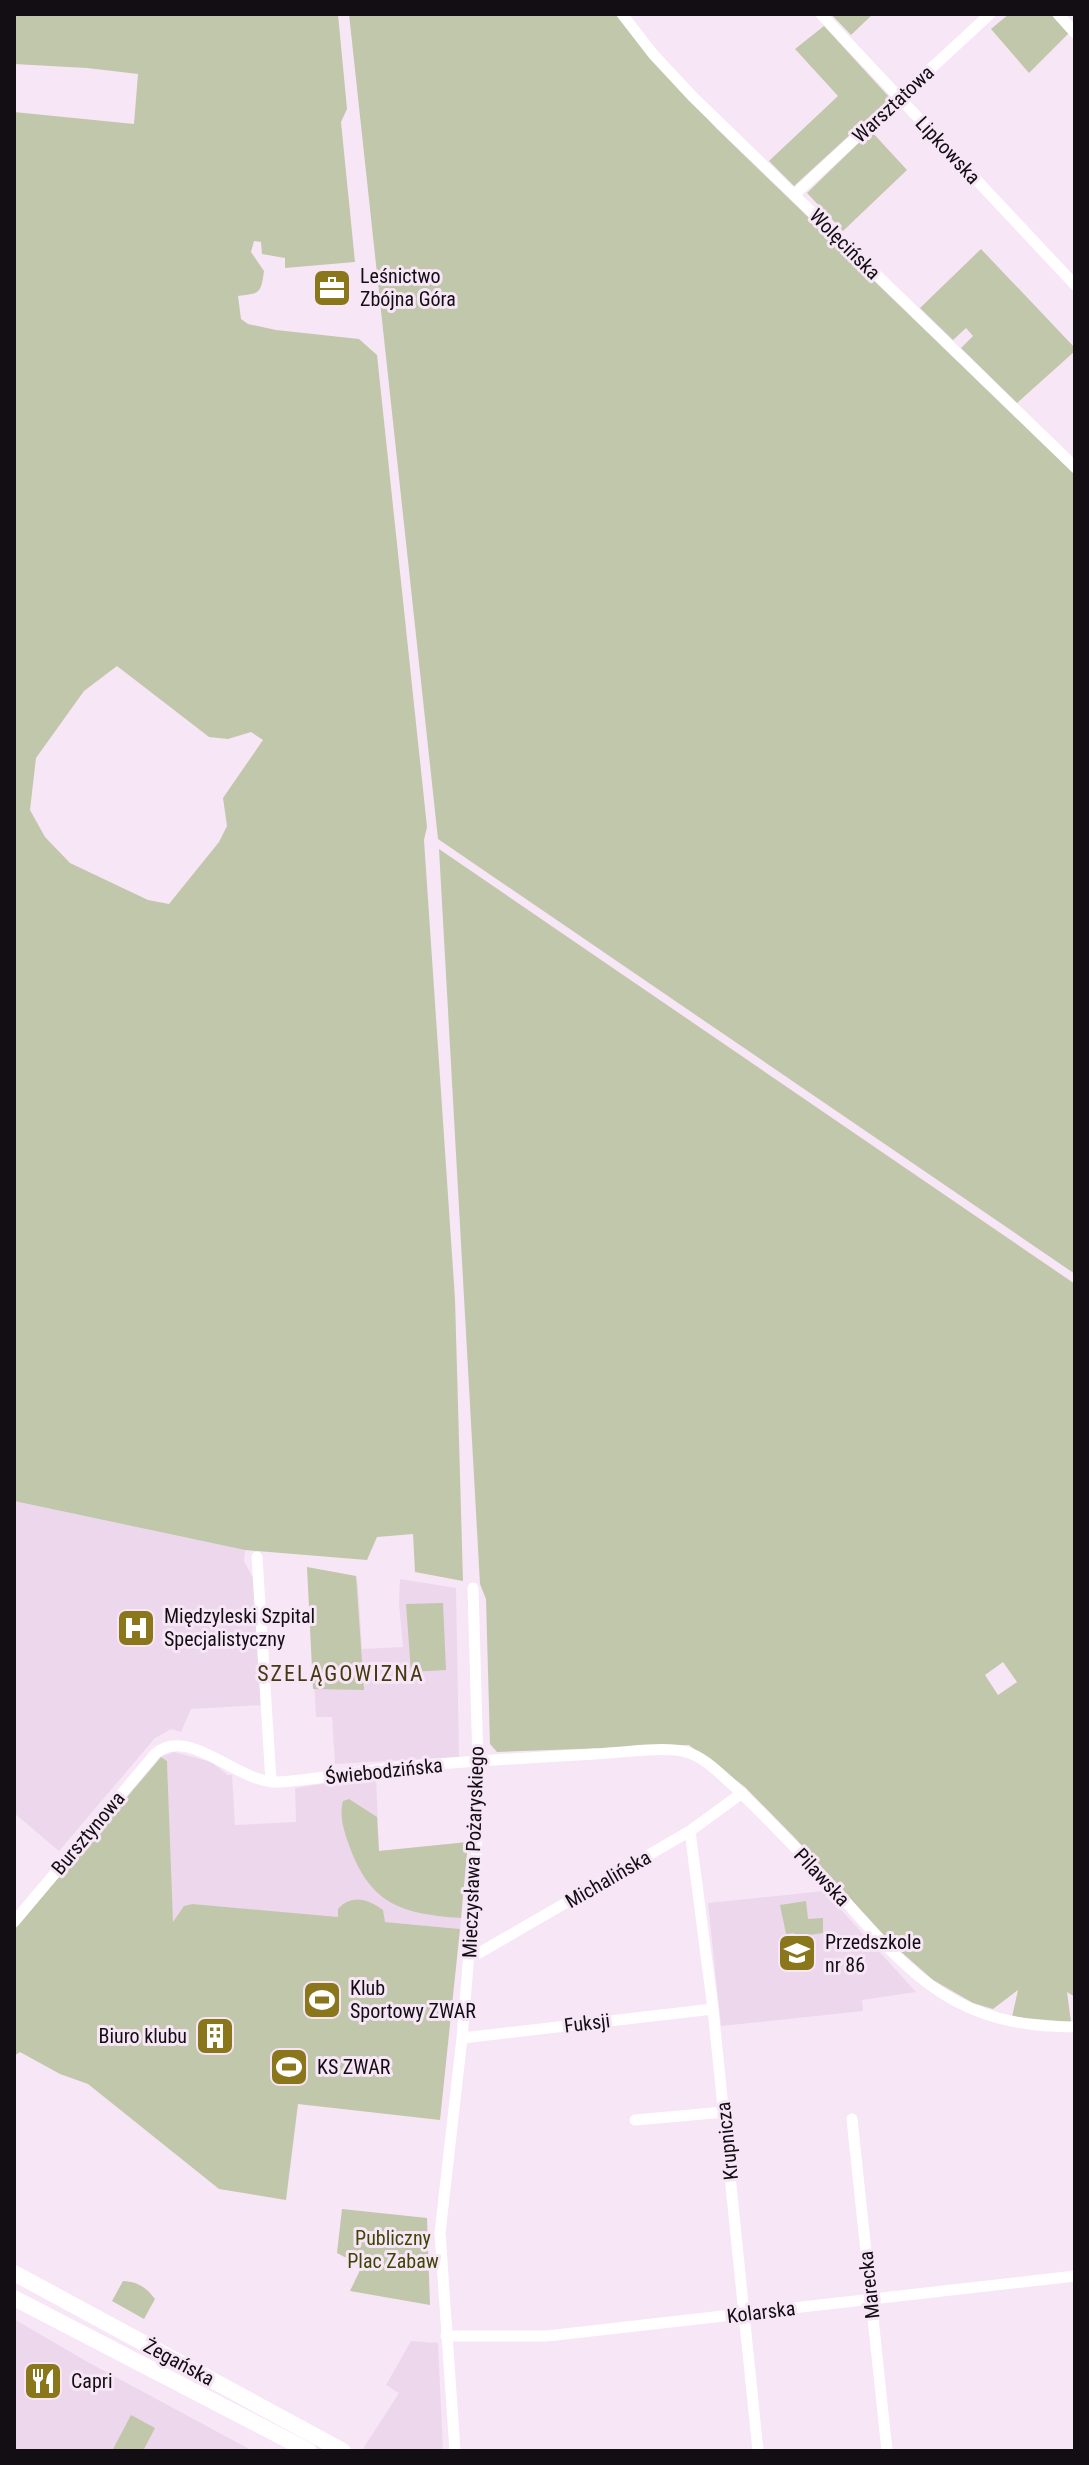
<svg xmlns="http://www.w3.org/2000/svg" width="1089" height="2465" viewBox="0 0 1089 2465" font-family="'Roboto Condensed',sans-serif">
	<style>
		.built { fill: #edd7ed }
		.green { fill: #c1c7aa; fill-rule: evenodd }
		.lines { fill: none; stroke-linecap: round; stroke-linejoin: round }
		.street { stroke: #fff; stroke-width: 11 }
		.secondary { stroke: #fff; stroke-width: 16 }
		.labels { text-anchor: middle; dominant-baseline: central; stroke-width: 6; stroke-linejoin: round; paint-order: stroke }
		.street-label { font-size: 20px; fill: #130e13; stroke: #f7e6f6 }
		.poi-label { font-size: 20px; fill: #130e13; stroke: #f7e6f6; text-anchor: start }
		.park-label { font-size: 20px; fill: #3e4505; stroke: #f7e6f6 }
		.neighbourhood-label { font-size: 22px; letter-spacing: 2px; fill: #433a10; stroke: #f7e6f6 }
	</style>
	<rect width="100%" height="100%" fill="#f7e6f6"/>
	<path class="built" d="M14,1501l231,49 -1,11 11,21 7,123 -71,4 -10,23 -10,-3 -16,9 -96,113 -45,-38z
		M353,1576h3l2,9 4,64 41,-2 -4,-44 1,-24 56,9 3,169 -124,7 -3,-47h-16l-4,-75z
		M174,1752l37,10 17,13h4l3,50 61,-3 -1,-34 81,-12 3,75 89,-9 -8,87 -267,-25 -21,19 -5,-162 -6,-4z
		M824,1891l92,101 -54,8 1,11 -142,15 -13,-123z
		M14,2319l70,41 169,91h-239z
		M411,2341l27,2 5,108h-76l-4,-2 36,-56 -13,-8z"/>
	<path class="green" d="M14,14h324l9,95 -6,13 14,140 -70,6v-10l-23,-4 -1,-12 -7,-1 -3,11 13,19c-3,24 -5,22 -26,25l3,23 7,5 28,6 83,9 18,16 50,472 -3,13 31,459 8,282 -48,-9 -2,-38 -36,3 -10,23 -122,-10 -231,-49v-1389l120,12 4,-50 -51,-6 -73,-4zM117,666l92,71 19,2 23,-7 12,8 -40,58 4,28 -8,16 -50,62 -21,-4 -78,-37 -25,-26 -15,-27 6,-52 48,-67z
		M349,14h269l38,50 61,65 358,346v799l-637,-435z
		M831,14h42l-22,21z
		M1009,14h42l18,19 -40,40 -38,-44z
		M824,26l66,72 -96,88 -25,-25 69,-65 -43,-47z
		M871,131l36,39 -64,61 -36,-38z
		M981,249l94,99v3l-58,52 -56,-55 12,-12 -7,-8 -13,12 -33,-32z
		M439,849l636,435v713l-8,-5 4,30 -59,-5 6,-27 -25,19 -20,-6 -40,-23 -43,-38 -95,-104 -50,-51 -56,-42 -192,7 -7,-8 -4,-145 -6,-15zM1003,1662l14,20 -19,13 -13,-20z
		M307,1567l49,9 8,114 -51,-1z
		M443,1603l3,67 -35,2 -5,-68z
		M161,1757l6,4 6,161 11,-16 9,-2 145,13v-8c14,-15 30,-10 45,1l2,12 75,7 -20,191 -142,-16 -12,96 -67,-11 -131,-105 -28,-10 -40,-22 -6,4v-126z
		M349,1799l28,18 2,34 89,-9 -7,76c-60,-4 -91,-14 -112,-73 -5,-14 -10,-29 -6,-44z
		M806,1901l2,18 15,-1v15l-28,4 -1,-4 -8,1 -6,-29z
		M342,2209l85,9 3,87 -80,-14 12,-25 -25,-13z
		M123,2281c15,1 23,6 32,18l-11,20 -32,-18z
		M131,2415l24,13 -12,23h-31z"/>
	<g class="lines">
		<path class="street" d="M622,14l31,40 40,43 382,370
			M821,14l254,271
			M1058,14l17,19
			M795,194l195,-180
			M257,1557l14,225
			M690,1831l23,178 45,442
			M14,1922l141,-168c33,-30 85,31 124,28 34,-2 69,-9 103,-13 70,-7 142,-11 213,-15 22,-1 71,-8 91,-2 19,5 35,23 49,35 35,34 69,69 102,105 75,84 117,135 238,135
			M469,1956l10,-3 211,-122 52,-38
			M462,2038l251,-29
			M852,2119l35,332
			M635,2120l89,-8
			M446,2336h101l528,-60
			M455,2451l-15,-218 22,-195 14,-170 2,-106 -5,-174"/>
		<path class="secondary" d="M14,2273l329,178
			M14,2298l295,153"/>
	</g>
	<defs>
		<g id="office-square" transform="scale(2)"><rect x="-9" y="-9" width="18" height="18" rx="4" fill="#8a771c" stroke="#f7e6f6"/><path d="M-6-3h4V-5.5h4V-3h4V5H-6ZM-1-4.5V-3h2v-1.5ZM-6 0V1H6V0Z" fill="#fff"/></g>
		<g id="hospital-square" transform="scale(2)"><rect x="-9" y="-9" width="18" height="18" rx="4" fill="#8a771c" stroke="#f7e6f6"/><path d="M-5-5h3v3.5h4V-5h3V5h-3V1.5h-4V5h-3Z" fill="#fff"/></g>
		<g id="school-square" transform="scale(2)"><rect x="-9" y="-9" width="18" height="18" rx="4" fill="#8a771c" stroke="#f7e6f6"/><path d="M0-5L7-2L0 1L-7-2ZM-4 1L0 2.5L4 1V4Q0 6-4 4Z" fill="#fff"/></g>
		<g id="stadium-square" transform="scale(2)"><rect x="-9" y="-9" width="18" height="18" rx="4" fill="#8a771c" stroke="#f7e6f6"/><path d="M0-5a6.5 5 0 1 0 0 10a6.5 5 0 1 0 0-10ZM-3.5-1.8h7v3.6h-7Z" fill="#fff"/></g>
		<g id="building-square" transform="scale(2)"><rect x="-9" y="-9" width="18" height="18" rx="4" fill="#8a771c" stroke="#f7e6f6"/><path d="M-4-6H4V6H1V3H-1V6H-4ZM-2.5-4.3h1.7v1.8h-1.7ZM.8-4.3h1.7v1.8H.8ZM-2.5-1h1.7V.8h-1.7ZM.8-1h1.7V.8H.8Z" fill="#fff"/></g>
		<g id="restaurant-square" transform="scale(2)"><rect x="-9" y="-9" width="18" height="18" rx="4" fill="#8a771c" stroke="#f7e6f6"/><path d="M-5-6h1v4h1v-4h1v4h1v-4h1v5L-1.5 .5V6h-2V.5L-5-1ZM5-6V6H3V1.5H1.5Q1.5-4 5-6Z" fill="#fff"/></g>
	</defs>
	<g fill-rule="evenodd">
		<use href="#office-square" x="332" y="288"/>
		<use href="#hospital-square" x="136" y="1628"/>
		<use href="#school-square" x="797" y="1953"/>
		<use href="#stadium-square" x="322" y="2000"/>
		<use href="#building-square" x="215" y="2036"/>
		<use href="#stadium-square" x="289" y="2067"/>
		<use href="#restaurant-square" x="43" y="2381"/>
	</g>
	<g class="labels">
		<g class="street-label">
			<text transform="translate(893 104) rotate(-43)">Warsztatowa</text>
			<text transform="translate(948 150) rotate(47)">Lipkowska</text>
			<text transform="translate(845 244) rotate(45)">Wolęcińska</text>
			<text transform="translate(384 1771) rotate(-6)">Świebodzińska</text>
			<text transform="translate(88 1833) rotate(-50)">Bursztynowa</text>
			<text transform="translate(473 1852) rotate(-88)">Mieczysława Pożaryskiego</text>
			<text transform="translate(822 1877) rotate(47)">Pilawska</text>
			<text transform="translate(608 1879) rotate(-30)">Michalińska</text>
			<text transform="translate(587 2023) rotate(-7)">Fuksji</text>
			<text transform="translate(727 2141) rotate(-96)">Krupnicza</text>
			<text transform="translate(869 2285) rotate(-96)">Marecka</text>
			<text transform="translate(761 2312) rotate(-7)">Kolarska</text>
			<text transform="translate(179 2362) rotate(28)">Żegańska</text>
		</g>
		<g class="poi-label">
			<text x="360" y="276">Leśnictwo<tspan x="360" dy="23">Zbójna Góra</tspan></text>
			<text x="164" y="1616">Międzyleski Szpital<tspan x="164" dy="23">Specjalistyczny</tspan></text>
			<text x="825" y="1942">Przedszkole<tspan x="825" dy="23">nr 86</tspan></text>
			<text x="350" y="1988">Klub<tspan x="350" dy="23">Sportowy ZWAR</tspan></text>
			<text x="187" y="2036" text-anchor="end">Biuro klubu</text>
			<text x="317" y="2067">KS ZWAR</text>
			<text x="71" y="2381">Capri</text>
		</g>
		<g class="park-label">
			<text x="393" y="2238">Publiczny<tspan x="393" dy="23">Plac Zabaw</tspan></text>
		</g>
		<g class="neighbourhood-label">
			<text x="341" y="1673">SZELĄGOWIZNA</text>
		</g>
	</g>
	<rect width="1089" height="2465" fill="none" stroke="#130e13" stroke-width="32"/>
</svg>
